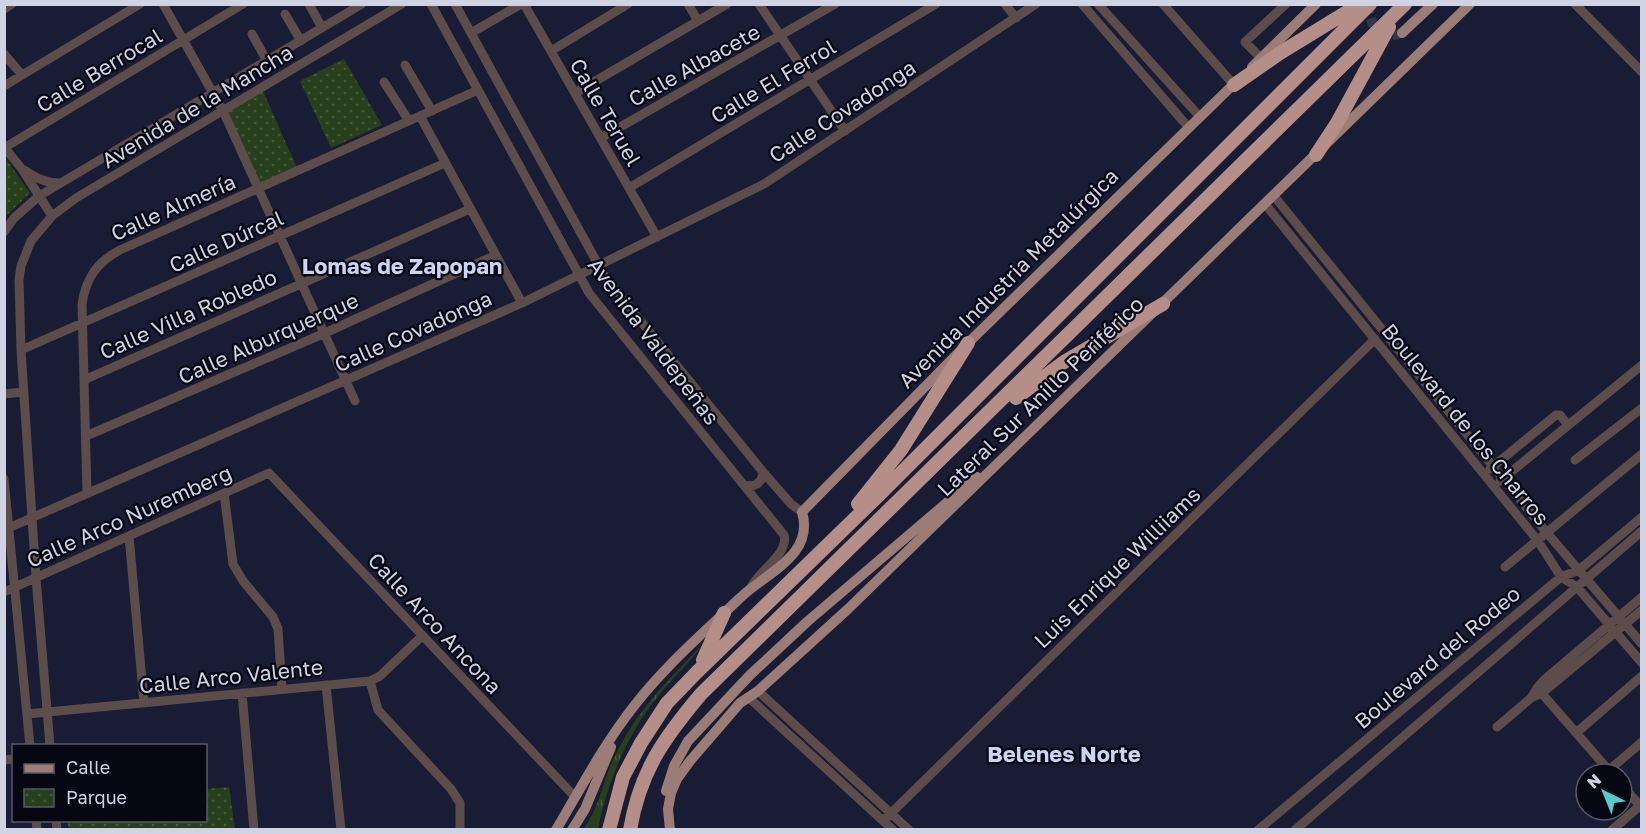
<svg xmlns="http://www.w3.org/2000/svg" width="1646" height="834" viewBox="0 0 1646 834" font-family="'Golos Text',sans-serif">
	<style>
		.grass { fill: url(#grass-tufts) }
		.park { fill: url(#park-dots) }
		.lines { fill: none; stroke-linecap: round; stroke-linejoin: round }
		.major-tunnel { stroke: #33374e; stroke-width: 10; stroke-dasharray: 10 5; stroke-linecap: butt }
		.minor { stroke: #5d4d4a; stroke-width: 9 }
		.major { stroke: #9b7c76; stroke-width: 10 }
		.highway { stroke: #b48e87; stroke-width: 14 }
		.labels { text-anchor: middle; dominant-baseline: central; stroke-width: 4.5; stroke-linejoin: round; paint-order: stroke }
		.street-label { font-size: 21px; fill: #cfd3e4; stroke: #060712 }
		.neighbourhood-label { font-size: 22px; font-weight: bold; fill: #ccd4f6; stroke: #060712 }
	</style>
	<defs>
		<pattern id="grass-tufts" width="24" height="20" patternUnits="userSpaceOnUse" patternTransform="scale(1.5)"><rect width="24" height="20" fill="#27401b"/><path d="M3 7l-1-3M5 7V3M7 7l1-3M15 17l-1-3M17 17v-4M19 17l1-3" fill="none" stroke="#455b3c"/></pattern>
		<pattern id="park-dots" width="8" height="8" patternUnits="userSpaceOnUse" patternTransform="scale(1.5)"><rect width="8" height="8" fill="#27401b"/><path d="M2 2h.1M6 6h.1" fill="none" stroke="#455b3c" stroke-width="1.8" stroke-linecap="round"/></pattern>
	</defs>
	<rect width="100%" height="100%" fill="#181c34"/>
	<path class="grass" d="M704,643c-13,19 -31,34 -45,52 -32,39 -51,86 -61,134l-15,1c16,-21 20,-50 31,-72 22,-47 55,-79 90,-115z"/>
	<path class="park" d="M344,59l38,66 -51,23 -31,-67z
		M263,91l34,77 -36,17 -34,-73z
		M5,157l25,36 -25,24h-1z
		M229,787l6,42h-166l-2,-8 139,-1v-31z"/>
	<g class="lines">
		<path class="major-tunnel" d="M1368,4c0,20 13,38 34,29"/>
		<path class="minor" d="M163,4l60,107 132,290
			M309,4l13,24
			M431,4l158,289 195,242c5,19 -24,34 -33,52
			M455,4l150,273 158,195 28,32 11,8
			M524,4l133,233
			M688,4l10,17
			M759,4l86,127
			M1005,4l11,14
			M1082,4l107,124
			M1098,4l102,113
			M1163,4l71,81
			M1575,4l67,68
			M4,9l8,-5
			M285,14l16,27
			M471,33l50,-29
			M252,34l15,27
			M551,51l77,-47
			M4,54l18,21
			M1261,58l-16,-16 41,-38
			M405,65l27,46
			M384,82l25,39
			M4,86l136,-82
			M575,93l152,-89
			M420,116l102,187
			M601,138l234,-134
			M4,147l18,22 30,47
			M4,148l239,-144
			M24,170c12,8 22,13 36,13
			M629,188l307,-184
			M1274,196l273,337 95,111
			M1265,204l273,337 23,36 16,10 65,76
			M4,232l10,-14 25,-22 323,-192
			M21,350l424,-187
			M84,380l386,-171
			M4,394l19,-2
			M86,436l239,-103 171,-78
			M1575,460l67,-52
			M1490,469l66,-54h4l8,10
			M4,479l26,267
			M1500,481l142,-116
			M744,485c11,3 18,-2 19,-13
			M224,493l9,71 10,17 30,36 5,12 4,60
			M87,494l-5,-190c4,-26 15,-42 38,-54l358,-160
			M4,530l518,-227 242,-119 272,-180
			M129,536l15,167
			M1505,567l137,-113
			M4,592l265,-119 306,324
			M370,681l8,29 73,79 9,14v27
			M326,685l15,145
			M1538,689l74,85
			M758,691l151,139
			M242,693l12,137
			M748,697l145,133
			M1531,698l6,-10 7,-8 98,-83
			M27,714l343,-33 10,-5 42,-40
			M1497,727l34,-29 11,-5 11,-9 89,-74
			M1576,733l66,-57
			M50,746l-14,-168 -15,-228 -2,-70 2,-14 10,-25 21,-25 24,-18 326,-194
			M4,760l10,-1
			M1609,770l33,-28
			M1622,785l20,23
			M36,820l1,10
			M56,820l1,10
			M884,820l491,-481
			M1258,830l303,-253 18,-7 63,-53
			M1295,830l347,-299
			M1612,830l30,-26"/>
		<path class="major" d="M1402,33l31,-29
			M1252,67l64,-63
			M666,791l8,-25 14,-25 62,-66 58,-54 169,-144
			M556,830c25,-42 48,-86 78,-124 31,-40 70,-74 106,-108 25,-25 75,-42 62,-86l166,-169 270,-263
			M572,830l13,-21 26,-62
			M670,830l-2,-21 3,-16 6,-14 13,-18 50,-58 18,-12 90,-82 622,-605"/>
		<path class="highway" d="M1234,85l46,-32 80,-49
			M1316,155l21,-32 52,-96
			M1016,398l48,-36 99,-58
			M858,504l43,-54 67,-107
			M703,660l21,-47
			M609,830l14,-53 18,-34 26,-40 30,-31 184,-179 489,-489
			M630,830c10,-59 34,-92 71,-136l704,-690"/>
	</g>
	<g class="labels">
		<g class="street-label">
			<text transform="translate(694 65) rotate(-29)">Calle Albacete</text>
			<text transform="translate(99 70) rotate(-31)">Calle Berrocal</text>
			<text transform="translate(773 81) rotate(-31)">Calle El Ferrol</text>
			<text transform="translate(197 106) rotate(-31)">Avenida de la Mancha</text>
			<text transform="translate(842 111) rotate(-33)">Calle Covadonga</text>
			<text transform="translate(606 112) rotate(60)">Calle Teruel</text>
			<text transform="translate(173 207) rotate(-24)">Calle Almería</text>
			<text transform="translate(226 241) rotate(-24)">Calle Dúrcal</text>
			<text transform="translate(1008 278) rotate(-45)">Avenida Industria Metalúrgica</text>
			<text transform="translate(188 314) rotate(-24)">Calle Villa Robledo</text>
			<text transform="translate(413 331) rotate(-24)">Calle Covadonga</text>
			<text transform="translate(268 338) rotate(-24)">Calle Alburquerque</text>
			<text transform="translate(654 341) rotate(53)">Avenida Valdepeñas</text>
			<text transform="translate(1040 396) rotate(-44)">Lateral Sur Anillo Periférico</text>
			<text transform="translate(1466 424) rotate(51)">Boulevard de los Charros</text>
			<text transform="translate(129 516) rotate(-24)">Calle Arco Nuremberg</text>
			<text transform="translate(1117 567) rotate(-44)">Luis Enrique Williiams</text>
			<text transform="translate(435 623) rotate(47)">Calle Arco Ancona</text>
			<text transform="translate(1437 657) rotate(-40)">Boulevard del Rodeo</text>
			<text transform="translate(231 676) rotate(-6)">Calle Arco Valente</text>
		</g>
		<g class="neighbourhood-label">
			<text x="402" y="265">Lomas de Zapopan</text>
			<text x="1064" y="753">Belenes Norte</text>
		</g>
	</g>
	<rect width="1646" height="834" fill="none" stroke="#cfd3e4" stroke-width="12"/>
	<rect x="12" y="744" width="195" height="78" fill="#060712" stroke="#565966" stroke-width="1.5"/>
	<rect x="24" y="764" width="30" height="9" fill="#9b7c76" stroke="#565966" stroke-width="1.5"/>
	<text x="66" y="774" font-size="18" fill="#cfd3e4">Calle</text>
	<rect x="24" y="789" width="30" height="18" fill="url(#park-dots)" stroke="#565966" stroke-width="1.5"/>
	<text x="66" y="804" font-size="18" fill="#cfd3e4">Parque</text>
	<g transform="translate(1604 792) rotate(317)"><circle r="28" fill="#060712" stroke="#565966" stroke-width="1.5"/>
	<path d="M0-4.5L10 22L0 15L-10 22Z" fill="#53cdcb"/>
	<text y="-9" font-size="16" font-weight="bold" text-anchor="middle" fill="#cfd3e4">N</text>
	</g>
</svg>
